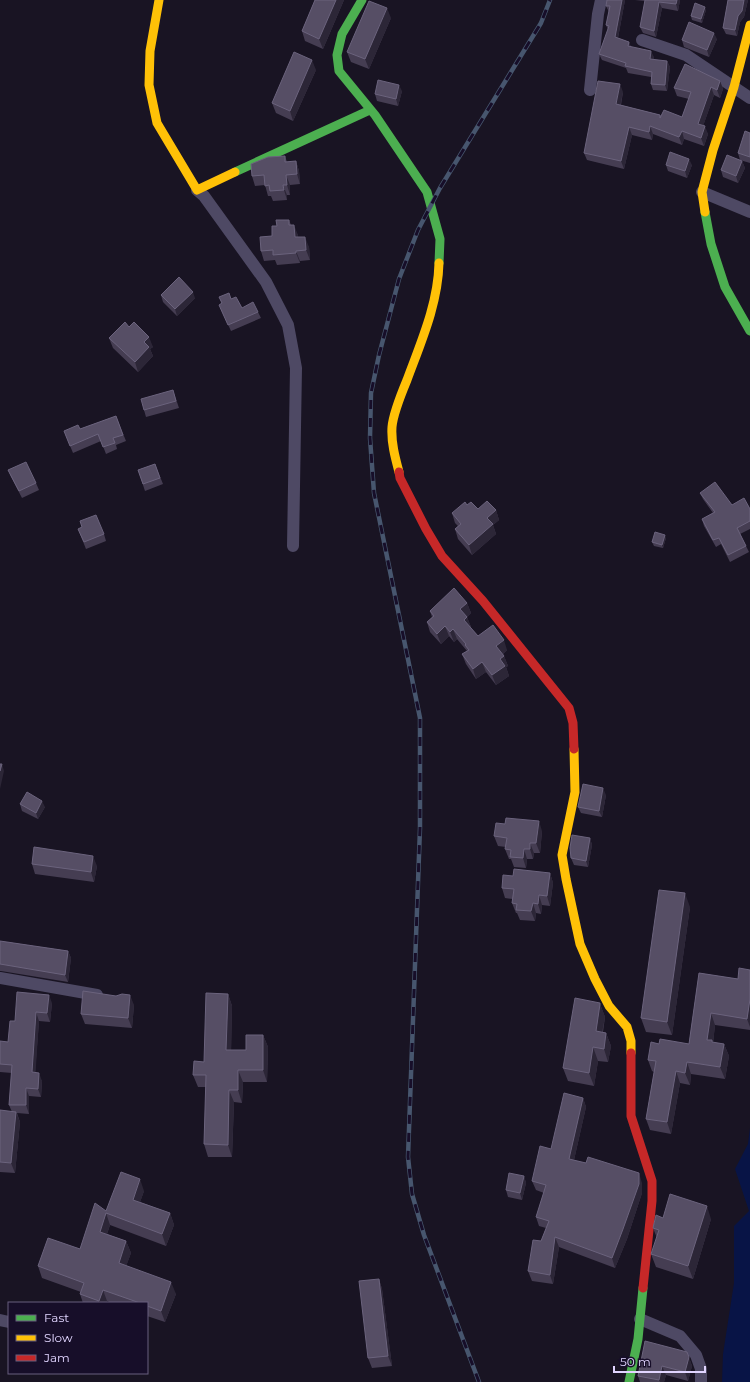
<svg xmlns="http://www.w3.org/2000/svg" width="750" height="1382" viewBox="0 0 750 1382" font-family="Montserrat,sans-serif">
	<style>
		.water { fill: #081446 }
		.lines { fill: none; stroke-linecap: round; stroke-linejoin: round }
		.street { stroke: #4e4964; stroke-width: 12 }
		.fast { stroke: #4caf50; stroke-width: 9 }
		.slow { stroke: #ffc107; stroke-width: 9 }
		.jam { stroke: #c62828; stroke-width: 9 }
		.rail-casing { stroke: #47566e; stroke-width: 4.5 }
		.rail { stroke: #170e29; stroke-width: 3; stroke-dasharray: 9; stroke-linecap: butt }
		.wall { fill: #453d52 }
		.shaded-wall { fill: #2c2637 }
		.building { fill: #564e65; stroke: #6b637d }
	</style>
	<rect width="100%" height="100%" fill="#191423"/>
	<path class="water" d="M750,1128v254h-28l1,-28 11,-71v-57l15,-15 -14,-42 13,-25z"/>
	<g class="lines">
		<path class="street" d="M642,40l44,15 64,43
			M590,90l8,-76 3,-14
			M197,190l7,6 62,86 22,43 8,43 -3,178
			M702,192l48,20
			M0,978l97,17
			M640,1319l40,17 16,19 5,14v13
			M0,1320l9,2"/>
		<path class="fast" d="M362,0l-20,34 -5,21 2,16 36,44 52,77 13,47 -1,24
			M235,172l135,-62
			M705,212l6,32 14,43 25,44
			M629,1382l9,-43 5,-51"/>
		<path class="slow" d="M159,0l-9,51 -1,34 8,38 40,67 38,-18
			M705,212l-3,-20 11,-42 21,-63 16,-62
			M399,472c-4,-15 -8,-30 -7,-45 1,-12 10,-35 15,-47 14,-38 31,-76 32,-117
			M574,749l1,43 -13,63 4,24 14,65 15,35 14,27 18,21 4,14v12"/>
		<path class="jam" d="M399,472l1,6 26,51 16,27 41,45 86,107 4,15 1,26
			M631,1053v63l21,65v20l-9,87"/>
		<g class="rail-casing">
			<path id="rail" d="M479,1382l-55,-147 -12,-41 -4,-37 12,-329v-110l-46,-225 -4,-55 1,-45 8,-38 20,-76 19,-49 22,-42 101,-165 9,-23"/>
		</g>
		<use href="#rail" class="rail"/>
	</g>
	<path class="wall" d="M315,0h29l-21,49 -18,-8 -3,-10z
		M625,0l-7,38 11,4 2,5 23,10 -1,3 14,1 3,6 -3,24 -14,-1 -2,-6v-7l-23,-4 -2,-5 -24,-8 -3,-6 9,-24 -2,-5 3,-13 -3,-6z
		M635,0h45l-2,11 -16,-3 -6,29 -13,-4 -3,-6 5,-26z
		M728,0h20l-4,17 -4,5 -3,14 -11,-2 -3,-6z
		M706,10l-4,13 -10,-3 -1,-4z
		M391,18l-22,51 -18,-7 -4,-10z
		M717,39l-8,18 -25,-10 -2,-7z
		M316,70l-23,51 -17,-8 -4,-10z
		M720,81l3,8 -3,9 -6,-3 -11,31 5,8 -4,12 -20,-7 -2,6 -29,-11 -1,6 -20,-5 -8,34 -37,-9 -3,-7 39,-61 -2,13 39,10 1,1 21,1 7,-18 -12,-3 -3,-8z
		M402,91l-4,15 -21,-5 -2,-7z
		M750,133v30l-10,-3 -2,-7z
		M285,156l2,6 9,-1 3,10 1,13 -10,1v10h-3v5l-14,1 -2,-5h-3l-3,-11 -10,1 -3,-10z
		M742,161l3,7 -7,15 -15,-6 -2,-7z
		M666,165h26l-5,13 -19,-7z
		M289,220l2,5 7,10v2l11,10 1,13 -10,1v2l-23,2 -2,-5 -11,1 -3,-10 11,-15z
		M161,295l34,3 -18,18 -14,-14z
		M219,297l12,2 11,9 16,4 3,6 -30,13 -12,-26 3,-1z
		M129,327l24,20 -3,2 3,7 -15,16 -25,-24 -4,-10z
		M173,390l6,18 -33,9 -2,-7z
		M116,416l10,25 -10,4 1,4 -11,5 -5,-13 -28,12 -9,-22 16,-2z
		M155,464l8,20 -18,7 -7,-21z
		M8,470l28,13 3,7 -17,8 -11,-21z
		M700,493l32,12 18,4v20l-10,5 9,18 -19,10 -9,-18 -5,3 -12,-21 -2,-7 11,-6 -10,-14z
		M467,505l11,4 18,1 3,10 -6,5 3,9 -24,21 -14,-16 -3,-10 3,-3 -3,-3 -3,-10z
		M78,529l26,5 2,7 -20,8z
		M666,538l-3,10 -9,-2 -2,-4z
		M467,603l4,10 -4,4 4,10 -1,1 8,8 29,14 -4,4 1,2 4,10 -2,1 3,9 -13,9 -10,-13 -10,7 -10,-15 -4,-10 5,-3 -10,-12 -3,3 -5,-6 -8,8 -11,-12 -3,-10 5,-5 -2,-6z
		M606,795l-4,22 -21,-4 -3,-6z
		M20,804l25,3 -7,12 -16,-8z
		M542,831l-2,22h-6l-1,6h-6l-1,9 -12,-1 -3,-8h-2l-4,-10 1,-2 -8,-1 -4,-10z
		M590,838l2,7 -4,22 -14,-2 -3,-7z
		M32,864l65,2 -3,16 -59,-8z
		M550,873l3,10 -3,23 -8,-1 -1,9 -5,-1 -1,8 -15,-1 -3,-7h-1l-4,-10 1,-4 -8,-1 -3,-10 11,-12z
		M690,907l-18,128 -26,-3 -5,-14z
		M0,941l68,10 3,7 -3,24 -67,-11h-1z
		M750,970v60l-35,-5 -2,18 11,1 5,12 -4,23 -34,-5 -1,11 -10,-2 -9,51 -21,-4 -4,-11 8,-47 -2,-1 -4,-11 11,-16h30l10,-71 39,6z
		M228,994l4,12 -1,44h15l17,-15 5,12 -1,35h-24l-1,21 -8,-1 -2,55h-24l-4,-13 2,-57h-8l-5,-12 11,-13z
		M116,996l18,9 -2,23 -47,-4 -4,-10z
		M52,1003l-2,19 -11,-1 -4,51 7,9 -1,16 -12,-1v18l-12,-1 3,9 -5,51 -15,-1v-62l12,2 -3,-7 3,-32 -12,-1v-31l8,1 7,-21z
		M600,1004l5,13 -2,15 3,1 5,13 -3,16 -10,-1 -4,25 -26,-5 -5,-13z
		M583,1098l3,9 -12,53 68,23v10l-15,46 -12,29 -56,-21 -6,37 -21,-3 -4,-10 13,-30 5,-13 -7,-2 -3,-9 8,-24 -8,-3 -4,-9 19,-32z
		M524,1176l2,7 -4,17 -14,-3 -2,-7z
		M144,1191l-4,11 30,11 4,12 -8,21 -56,-21 -3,9 19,7 5,12 -5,13 50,28 -11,28 -18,-6v-13h-35l-5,-2v2h-24l-3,-9 1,-2 -39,-14 -4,-12 42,-17 26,-38z
		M663,1218l48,1 -18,60 -37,-12 -5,-13 6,-16 -4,-10z
		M379,1279l3,10 10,77 -20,2 -4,-10z
		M687,1352l5,14 -4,15 -22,-6 -2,7h-24l-2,-6z"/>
	<path class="shaded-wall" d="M336,0h8l-21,49 -4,-10z
		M622,0h3l-8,43 -2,-6z
		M677,0h3l-2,11 -2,-7z
		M744,0h4l-4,17 -4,5 -3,14 -2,-6 3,-14z
		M659,2l3,6 -6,29 -2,-6z
		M705,7l1,3 -4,13 -1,-4z
		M387,8l4,10 -22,51 -4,-10z
		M714,33l3,6 -8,18 -2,-7z
		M629,42l2,6 -3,-2z
		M651,51l3,6 -2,8 -2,-6z
		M312,60l4,10 -23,51 -3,-10z
		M667,61l3,6 -3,24 -2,-6z
		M720,81l3,8 -3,9 -3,-8z
		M620,84l3,8 -4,20 -3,-8z
		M399,85l3,6 -4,15 -2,-7z
		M711,87l3,8 -13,37 -3,-8z
		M650,126l3,8 -1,6 -3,-8z
		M705,126l3,8 -4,12 -3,-8z
		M629,127l3,8 -8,34 -3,-8z
		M682,131l2,8 -2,6 -3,-8z
		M689,159l3,6 -5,13 -2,-7z
		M296,161l3,10 1,13 -3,-10z
		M742,161l3,7 -7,15 -2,-7z
		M286,175l4,10v10l-3,-10z
		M283,185l4,10v5l-3,-10z
		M294,225l4,10 1,12 -4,-10z
		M305,237l4,10 1,13 -4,-10z
		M296,251l4,10v2l-4,-10z
		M193,292l2,6 -18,18 -2,-7z
		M149,337l4,10 -3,2 3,7 -15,16 -3,-10 9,-20z
		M496,510l3,10 -6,5 3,9 -24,21 -3,-10 18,-27z
		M665,535l1,3 -3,10 -1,-3z
		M467,603l4,10 -7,6 -4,-10z
		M467,617l4,10 -4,3 -3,-10z
		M445,626l4,10 -8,8 -4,-10z
		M453,629l4,10 -3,3 -4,-10z
		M504,640l3,10 -7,6 -4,-10z
		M504,656l4,10 -2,1 3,9 -13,9 -4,-10 8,-16z
		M482,662l4,10 -10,7 -3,-10z
		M2,764l2,7 -4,18v-18z
		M603,788l3,7 -4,22 -3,-6z
		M42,801l3,6 -7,12 -2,-6z
		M539,821l3,10 -2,22 -4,-10z
		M590,838l2,7 -4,22 -2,-6z
		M530,843l4,10 -1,6 -3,-10z
		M524,849l3,10 -1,9 -3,-10z
		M93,856l4,10 -3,16 -3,-10z
		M550,873l3,10 -3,23 -3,-10z
		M685,893l5,14 -18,128 -5,-13z
		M539,895l3,10 -1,9 -3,-10z
		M533,903l3,10 -1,8 -4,-10z
		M68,951l3,7 -3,24 -3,-7z
		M228,994l4,12 -1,56 -5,-12z
		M49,995l3,8 -2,19 -3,-9z
		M130,995l4,10 -2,23 -4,-10z
		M750,999v28l-3,-8z
		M600,1004l5,13 -5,27 -4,-13z
		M36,1012l3,9 -4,60 -3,-9z
		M711,1013l4,12 -2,18 -6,-3z
		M606,1033l5,13 -3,16 -4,-13z
		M263,1035l5,12 -1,35 -4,-12z
		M724,1044l5,12 -4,23 -5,-12z
		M593,1047l5,14 -4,25 -5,-13z
		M687,1062l4,12 -1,11 -5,-12z
		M238,1070l5,12 -1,21 -4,-13z
		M676,1071l4,12 -9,51 -4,-12z
		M39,1073l3,8 -1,16 -3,-8z
		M26,1088l3,8v18l-3,-9z
		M229,1090l5,12 -2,55 -4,-12z
		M583,1098l3,9 -14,62 -3,-10z
		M16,1112l4,10 -5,51 -4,-10z
		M639,1173l3,10v10l-15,46 -12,29 -3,-10z
		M524,1176l2,7 -4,17 -2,-7z
		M140,1179l4,12 -7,20 -4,-11z
		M707,1206l4,13 -18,60 -5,-13z
		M106,1213l4,12 -6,18 -4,-11z
		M170,1213l4,12 -8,21 -4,-12z
		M555,1237l4,10 -6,37 -3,-9z
		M126,1241l5,12 -8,22 -4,-12z
		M379,1279l3,10 10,77 -4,-10z
		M171,1282l5,12 -11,28 -4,-11z
		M103,1290l4,11v2h-8v-2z
		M689,1357l3,9 -4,15 -3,-9z
		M662,1366l4,9 -2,7h-4l-1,-2z"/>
	<path class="building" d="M315,0h21l-17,39 -17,-8z
		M607,0h15l-7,37 14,5 -1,4 23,5 -1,8 17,2 -2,24 -14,-1 1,-12 -27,-6 1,-3 -27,-9 10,-28 -3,-1 4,-19h-4z
		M645,0h32l-1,4 -17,-2 -5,29 -14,-4z
		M728,0h16l-2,11 -4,5 -3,14 -12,-2z
		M369,1l18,7 -22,51 -18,-7z
		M695,3l10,4 -4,12 -10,-3z
		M689,22l25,11 -7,17 -25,-10z
		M294,52l18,8 -22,51 -18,-8z
		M685,64l35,17 -3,9 -6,-3 -13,37 7,2 -4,12 -19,-7 -3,6 -29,-11 -1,6 -20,-5 -8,34 -37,-8 14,-72 22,3 -4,20 44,11v3l4,-8 18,7 9,-25 -17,-4z
		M378,80l21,5 -3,14 -21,-5z
		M745,131l5,2v24l-12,-4z
		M670,152l19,7 -4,12 -19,-6z
		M727,155l15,6 -6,15 -15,-6z
		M285,156v6l11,-1 1,13 -11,1 1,10h-4l1,5 -14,1 -1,-6 -4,1 -1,-11 -12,1 -1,-12 17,-7z
		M276,220h13v5h5l1,12h10l1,13 -10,1v2l-23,2v-5l-12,1 -1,-14 12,-1v-10h5z
		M179,277l14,15 -18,17 -14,-14z
		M229,293l2,6 5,-2 6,11 11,-6 5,10 -30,13 -9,-20 3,-2 -3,-6z
		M125,322l4,5 5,-5 15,15 -5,5 5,5 -14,15 -26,-24z
		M173,390l3,11 -32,9 -3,-11z
		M116,416l7,19 -10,3 2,5 -12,4 -5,-13 -28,12 -6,-15 14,-6 2,4z
		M26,462l10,21 -17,8 -11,-21z
		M155,464l5,14 -17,6 -5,-14z
		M715,482l17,23 12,-7 6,11v12l-13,7 9,18 -18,9 -9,-17 -6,2 -11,-21 13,-7 -15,-19z
		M487,501l9,9 -9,8 6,6 -24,21 -14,-16 6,-5 -9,-11 13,-11 2,3 4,-3 7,7z
		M96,515l8,19 -20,8 -6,-13 4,-2 -2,-6z
		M655,532l10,3 -3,10 -10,-3z
		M454,588l13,15 -7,6 7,8 -3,3 14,16 15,-11 11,15 -8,6 8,10 -4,3 5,7 -13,9 -10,-13 -9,7 -11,-15 7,-4 -4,-5 1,-1 -13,-15 -3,3 -5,-6 -8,8 -10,-12 7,-6 -4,-5z
		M0,764h2l-2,7z
		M583,784l20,4 -4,23 -21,-4z
		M27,792l15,9 -6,12 -16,-9z
		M506,818l33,3 -3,22h-6v6h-6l-1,9 -13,-1 1,-7 -6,-1 2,-11 -13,-2 2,-13 9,1z
		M572,835l18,3 -4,23 -15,-3 -1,-10z
		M34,847l59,9 -2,16 -59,-8z
		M514,869l36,4 -3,23 -8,-1 -1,9 -5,-1 -2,8 -15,-1 1,-6 -5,-1 2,-14 -12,-1 1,-13 10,1z
		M659,890l26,3 -18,129 -26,-4z
		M0,941l68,10 -3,24 -65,-11z
		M739,968l11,2v29l-3,20 -36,-6 -4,27h5v2l12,2 -4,23 -33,-5 -2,11 -9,-2 -9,51 -21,-3 10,-58 -8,-1 3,-18 8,2 1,-5 29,5 10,-71 39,6z
		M83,991l33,5 6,-2 8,1 -2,23 -47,-4z
		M17,992l32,3 -2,18 -11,-1 -4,60 7,1 -1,16 -12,-1v17h-17l3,-40 -12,-1v-23l8,1 2,-21h5z
		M206,993l22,1 -2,56h20v-15h17v35h-25v20h-9l-1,55 -24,-1 2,-69h-13l1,-14 10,1z
		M575,998l25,5v1l-4,27 10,2 -2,16 -11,-2 -4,26 -26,-5z
		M564,1093l19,5 -14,61 17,4 2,-6 51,16v11l-16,45 -11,29 -57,-21 -5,38 -22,-4 5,-31 8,1 8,-20 -13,-4 10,-32 -14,-4 8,-35 11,3z
		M0,1110l16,2 -5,51 -11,-1z
		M121,1172l19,7 -7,21 37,13 -8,21 -56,-21 -6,19 26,9 -7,22 52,19 -10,29 -14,-5v-3h-7l-37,-13 -4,11 -19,-7 4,-11 -46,-17 10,-28 32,11 15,-46 11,8z
		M509,1173l15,3 -4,17 -14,-3z
		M670,1194l37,12 -19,60 -37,-12 8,-24 -6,-2 3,-13 7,3z
		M379,1279l9,77 -20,2 -9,-77z
		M645,1341l42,11 2,5 -4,15 -23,-6 -3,14 -21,-4z"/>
	<rect x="8" y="1302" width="140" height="72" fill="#170e29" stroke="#685e7f"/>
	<rect x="16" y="1315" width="20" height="6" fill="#4caf50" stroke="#685e7f"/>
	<text x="44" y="1322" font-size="12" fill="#e1d5ff">Fast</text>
	<rect x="16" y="1335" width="20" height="6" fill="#ffc107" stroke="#685e7f"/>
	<text x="44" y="1342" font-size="12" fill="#e1d5ff">Slow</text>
	<rect x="16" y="1355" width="20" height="6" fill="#c62828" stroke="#685e7f"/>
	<text x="44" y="1362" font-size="12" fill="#e1d5ff">Jam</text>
	<path d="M614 1366v6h91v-6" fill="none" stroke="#e1d5ff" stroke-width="2"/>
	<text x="620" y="1366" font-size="12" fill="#e1d5ff" stroke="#170e29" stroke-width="3" paint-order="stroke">50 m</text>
</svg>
